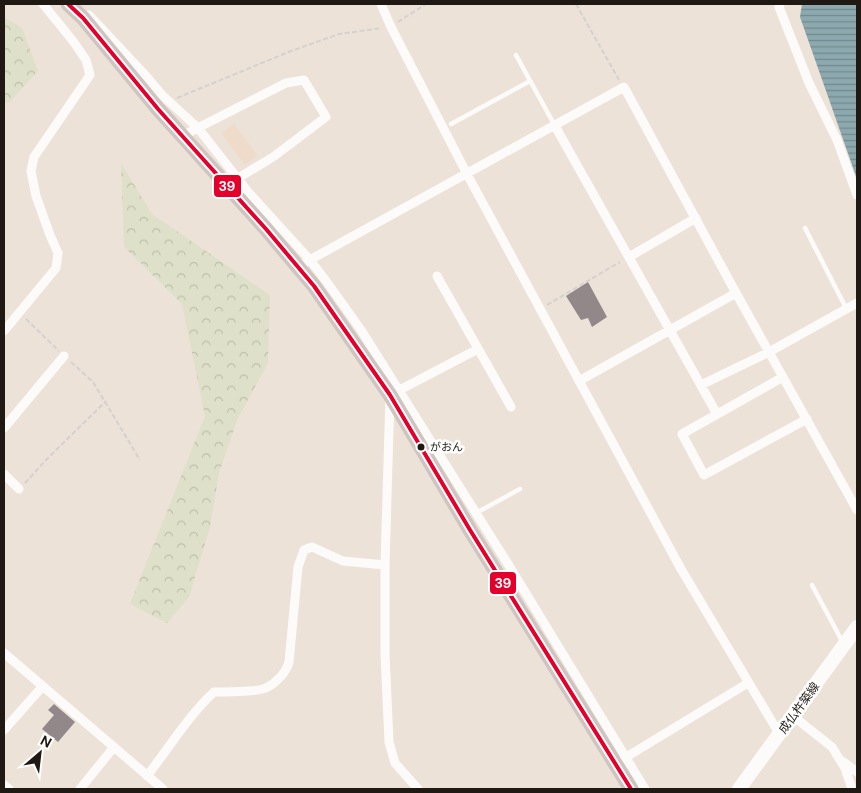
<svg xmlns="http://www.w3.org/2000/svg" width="861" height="793" viewBox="0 0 861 793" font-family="'DM Sans','Noto Sans JP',sans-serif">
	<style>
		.built { fill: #efdbca }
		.forest { fill: url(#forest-crowns) }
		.water { fill: url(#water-rules) }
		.building { fill: #928889 }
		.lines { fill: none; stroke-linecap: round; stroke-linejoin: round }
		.path { stroke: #d4d1cf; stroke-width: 2; stroke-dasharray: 5 2.5; stroke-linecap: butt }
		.lane { stroke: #fcfbf9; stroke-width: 4.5 }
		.street { stroke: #fcfbf9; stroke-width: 9 }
		.secondary { stroke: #fcfbf9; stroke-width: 14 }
		.primary { stroke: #cec4c0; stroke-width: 15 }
		.bus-1-casing { stroke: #fff; stroke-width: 8 }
		.bus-1 { stroke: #e4002b; stroke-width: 4 }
		.bus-dot { fill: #201913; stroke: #fff; stroke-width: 2 }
		.labels { text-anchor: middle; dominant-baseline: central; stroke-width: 5; stroke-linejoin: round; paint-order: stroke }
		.bus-label { font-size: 11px; fill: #201913; stroke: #fff; text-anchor: start }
		.street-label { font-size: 12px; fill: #201913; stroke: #fff }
		.line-badge { stroke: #fff; stroke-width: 2 }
		.badge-label { font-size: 14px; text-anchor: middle; font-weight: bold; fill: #fff }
	</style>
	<defs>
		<pattern id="forest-crowns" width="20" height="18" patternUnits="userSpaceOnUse" patternTransform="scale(1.25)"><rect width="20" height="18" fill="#dee0c9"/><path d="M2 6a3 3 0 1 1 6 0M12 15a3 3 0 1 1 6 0" fill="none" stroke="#bec0ac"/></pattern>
		<pattern id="water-rules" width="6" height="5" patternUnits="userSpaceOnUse" patternTransform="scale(1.25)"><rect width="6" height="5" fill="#8ca9af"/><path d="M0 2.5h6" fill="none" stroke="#72898d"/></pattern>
	</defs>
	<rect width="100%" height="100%" fill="#ede2d8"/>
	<path class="built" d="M234,124l24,31 -13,10 -24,-32z"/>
	<path class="forest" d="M4,17l18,11 16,43 -29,32 -5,-1z
		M121,163l31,51 118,81 -2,68 -30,55 -19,55 -9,54 -21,70 -22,26 -37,-19 75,-188 -23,-112 -58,-57z"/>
	<path class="water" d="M802,4h55v175l-57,-162z"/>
	<path class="building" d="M588,282l19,35 -15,10 -4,-9 -7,2 -15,-24z
		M54,704l21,18 -17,20 -16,-13 12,-14 -6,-5z"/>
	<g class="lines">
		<path class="path" d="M576,4l43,76
			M398,22l28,-18
			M177,98l114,-47 48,-17 43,-6
			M547,305l73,-43
			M26,319l33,32
			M71,362l22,20 47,78
			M25,483l21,-23 60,-59"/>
		<path class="lane" d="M516,55l39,71
			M451,124l79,-43
			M805,228l41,80
			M476,513l44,-24
			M812,585l30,56"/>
		<path class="street" d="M381,4l10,23 76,147 214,395 99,166
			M780,4l-1,3 30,76 28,57 20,55
			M89,15l59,63 14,17 36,33 51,65 61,67 19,25 32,45 147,234 137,225
			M555,126l162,288
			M182,136l104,-53 18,-3 22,37 -53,40 -40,24
			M629,257l67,-39
			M306,262l318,-175 112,206 121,217
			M437,276l74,131
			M4,331l52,-63 2,-15 -8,-18 -14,-39 -5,-25 3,-14 56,-82 -4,-15 -13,-19 -30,-37
			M783,377l-101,57 22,41 103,-56
			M579,381l157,-88
			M701,385l68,-33 88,-49
			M4,428l60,-72
			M4,474l15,15
			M385,565l5,-170 88,-46
			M4,653l159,136
			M793,716l39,31 13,21 6,18
			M4,730l38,-43
			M623,759l125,-76
			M842,761l15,11
			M147,776c22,-28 41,-60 67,-84 11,0 43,0 52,-4 10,-5 20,-15 23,-26l9,-95 6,-17 8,-3 31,14 42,4v89l4,88 6,21 23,26
			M4,785l5,4
			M80,789l34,-42"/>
		<path class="secondary" d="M739,789l118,-162"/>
		<path class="primary" d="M68,4l15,14 75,91 108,120 48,57 76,109 80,135 161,259"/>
		<g class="bus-1-casing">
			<path id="bus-1" d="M68,4l15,14 75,91 108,120 48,57 76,109 80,135 161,259"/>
		</g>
		<use href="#bus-1" class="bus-1"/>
	</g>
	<circle class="bus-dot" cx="421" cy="447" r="4.5"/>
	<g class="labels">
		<g class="bus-label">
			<text x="430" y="447">がおん</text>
		</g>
		<g class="street-label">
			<text transform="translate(799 708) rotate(-54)">成仏杵築線</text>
		</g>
	</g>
	<g class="line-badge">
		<rect x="213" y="174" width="29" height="24" rx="5" fill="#e4002b"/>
		<rect x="489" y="571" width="28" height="24" rx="5" fill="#e4002b"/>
	</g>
	<g class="badge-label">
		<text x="227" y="191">39</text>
		<text x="503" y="588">39</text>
	</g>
	<rect width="861" height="793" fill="none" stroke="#201913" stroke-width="10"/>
	<g transform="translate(40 753) rotate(28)" stroke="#ffffff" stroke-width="4" paint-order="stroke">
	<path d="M0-4L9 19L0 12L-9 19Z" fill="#201913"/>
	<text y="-8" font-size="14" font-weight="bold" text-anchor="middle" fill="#201913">N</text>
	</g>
</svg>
